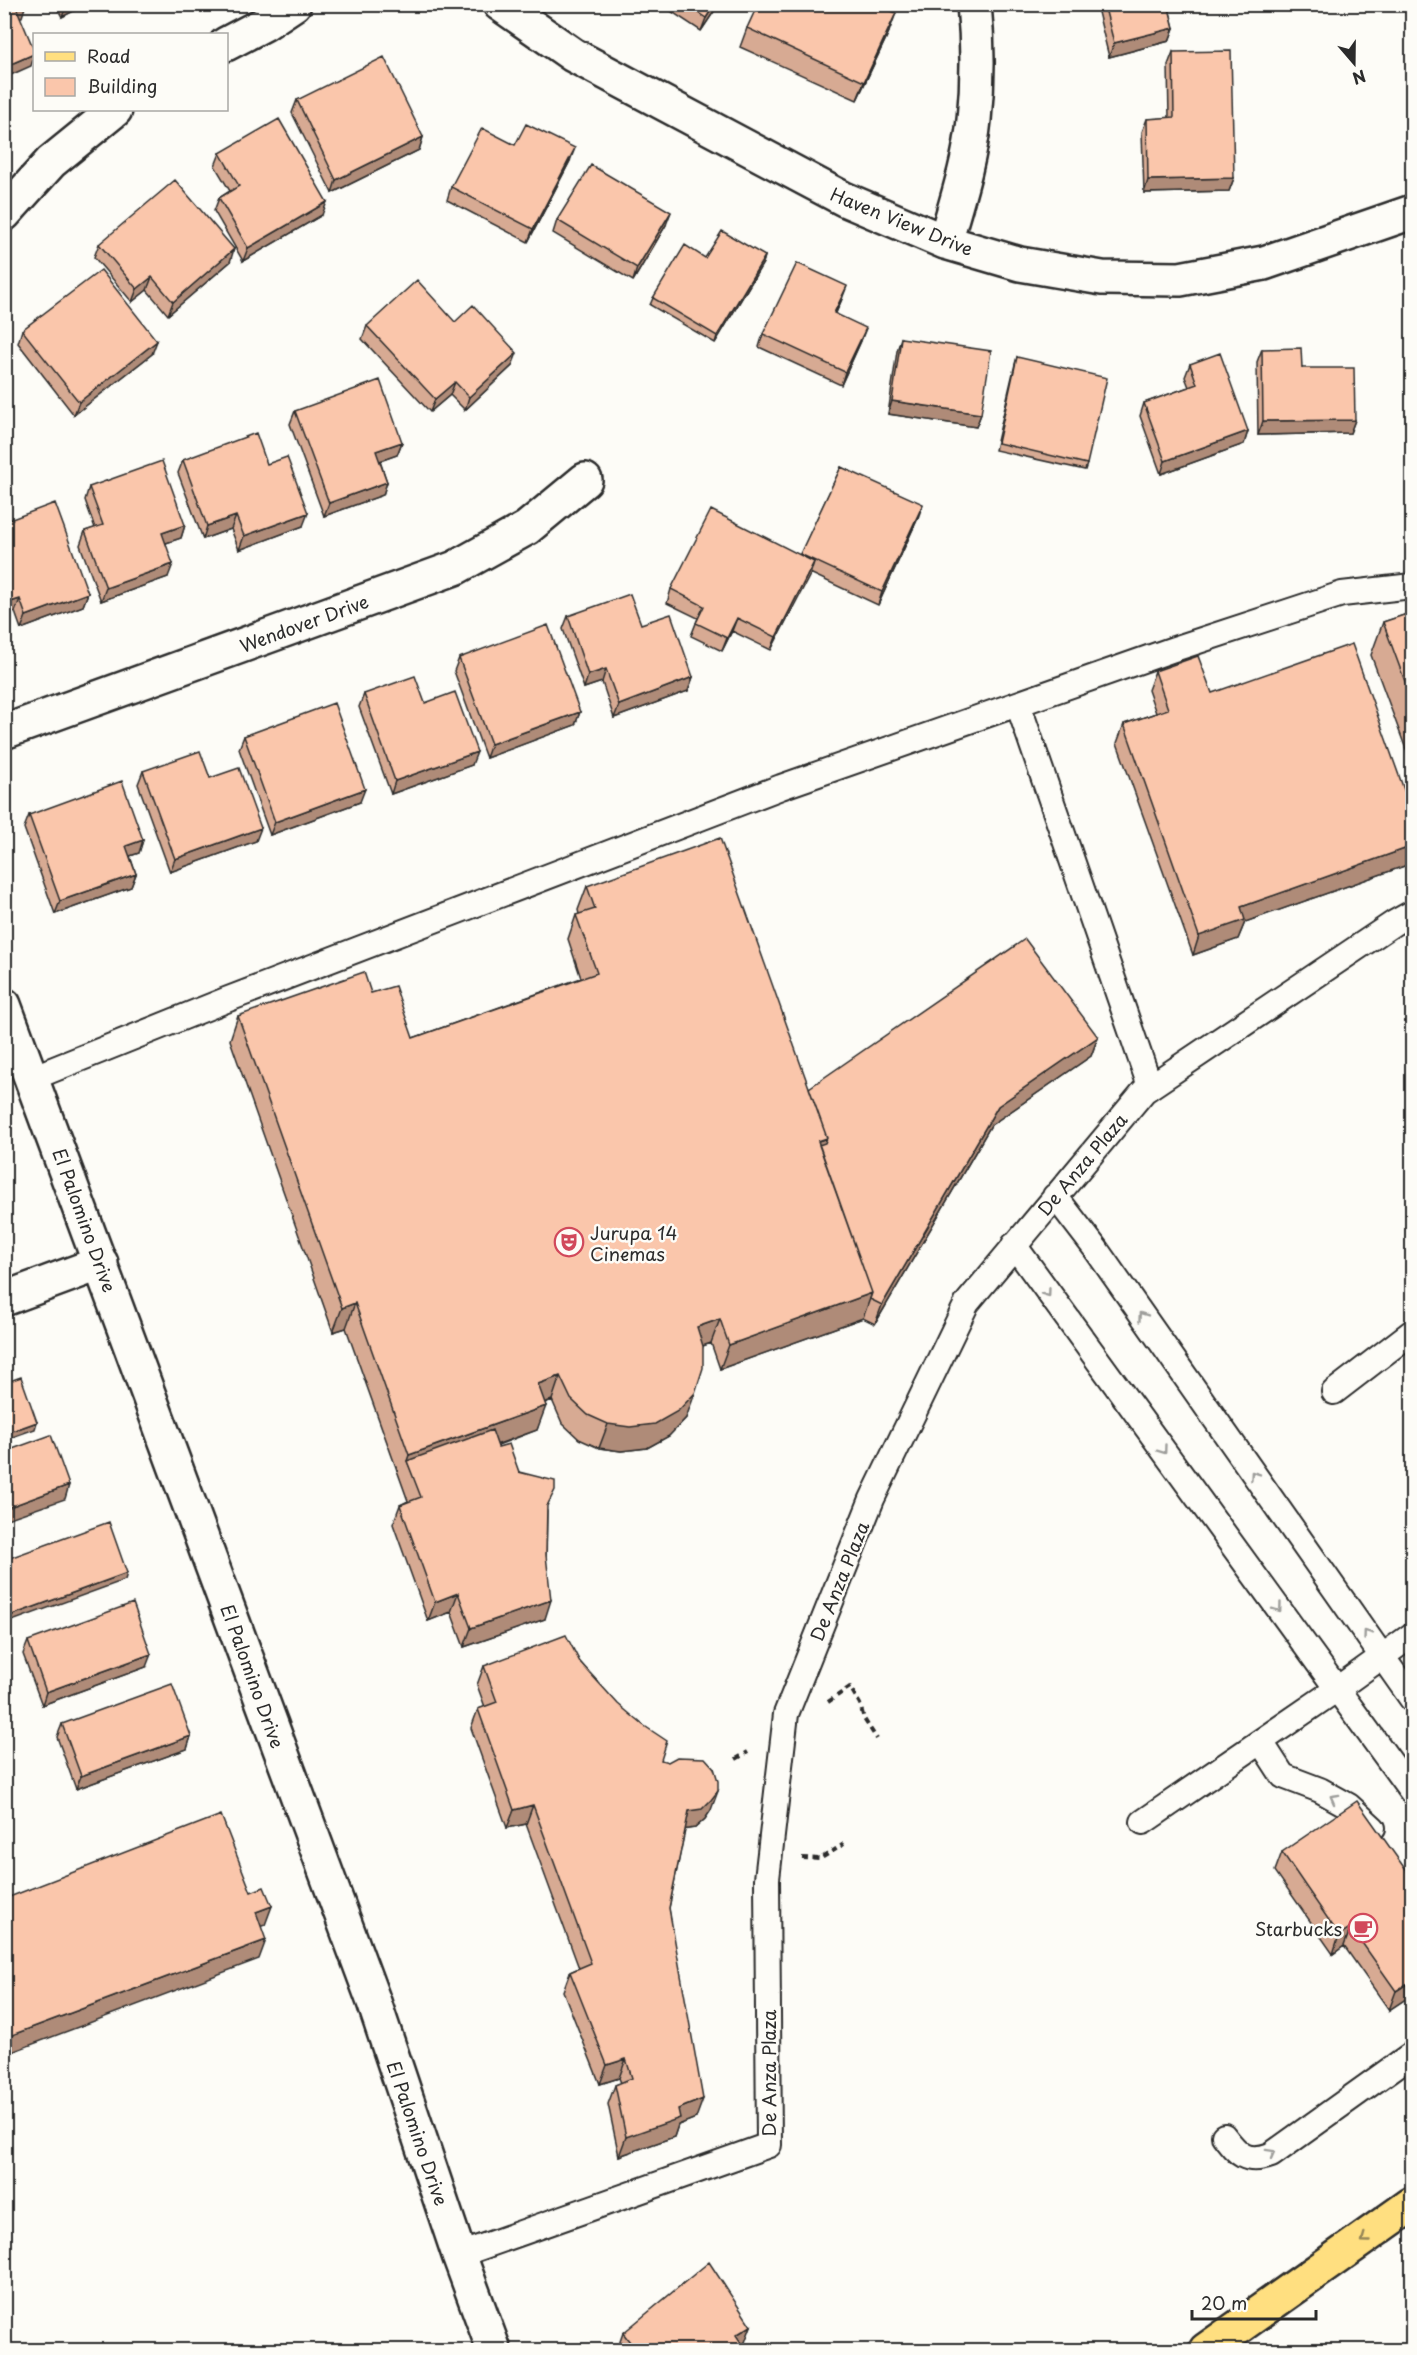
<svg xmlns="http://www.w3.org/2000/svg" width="1417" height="2355" viewBox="0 0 1417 2355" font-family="'Playpen Sans',sans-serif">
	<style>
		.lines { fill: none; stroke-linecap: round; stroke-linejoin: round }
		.lane-casing { stroke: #2b2b2b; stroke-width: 28 }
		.street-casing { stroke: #2b2b2b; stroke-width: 38 }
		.primary-casing { stroke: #2b2b2b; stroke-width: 38 }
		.path { stroke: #2b2b2b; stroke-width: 4; stroke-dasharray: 6 4.5; stroke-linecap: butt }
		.lane { stroke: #fdfcf7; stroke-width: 24 }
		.street { stroke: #fdfcf7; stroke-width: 33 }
		.primary { stroke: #ffdf80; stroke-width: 33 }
		.wall { fill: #d7aa93; stroke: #2b2b2b; stroke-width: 1.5 }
		.shaded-wall { fill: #af8b78; stroke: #2b2b2b; stroke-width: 1.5 }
		.building { fill: #fac6ab; stroke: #2b2b2b; stroke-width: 1.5 }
		.oneway { stroke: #9e9e9b }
		.oneway2 { stroke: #958556 }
		.labels { text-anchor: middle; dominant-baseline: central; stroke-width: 5; stroke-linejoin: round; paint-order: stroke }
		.street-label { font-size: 18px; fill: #2b2b2b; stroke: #fdfcf7 }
		.poi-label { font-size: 18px; fill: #2b2b2b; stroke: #fdfcf7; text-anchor: start }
	</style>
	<rect width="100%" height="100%" fill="#fdfcf7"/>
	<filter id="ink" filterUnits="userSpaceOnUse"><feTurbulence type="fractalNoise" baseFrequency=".0167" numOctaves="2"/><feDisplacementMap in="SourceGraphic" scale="12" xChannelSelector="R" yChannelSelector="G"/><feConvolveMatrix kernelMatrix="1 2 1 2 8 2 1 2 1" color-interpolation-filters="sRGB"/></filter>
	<g filter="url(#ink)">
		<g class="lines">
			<g class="lane-casing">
				<path id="lane" d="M1018,704l132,382
					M32,1078l194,-78 555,-213 390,-137 171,-56 70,-8
					M1055,1196l40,52 317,451
					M1014,1245l398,547
					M1334,1392l78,-60
					M1261,1742l22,34 37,14 29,16 24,22
					M1143,1822l194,-133 75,-54
					M1224,2136c14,18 22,28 47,19l141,-101
					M459,2255l310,-110 -2,-266 19,-165 86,-215 95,-196 177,-212 250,-168 18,-10"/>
			</g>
			<g class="street-casing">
				<path id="street" d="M500,4l73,51 271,144 101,43 75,22 82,14 78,1 84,-16 148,-51
					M226,44l38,-20 30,-20
					M4,214l47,-52 64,-52
					M945,242c11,-39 25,-81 29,-122 4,-38 4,-78 0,-116
					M4,732l451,-164 72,-40 58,-48
					M4,1005l370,997 85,253 35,95
					M4,1299l97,-36"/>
			</g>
			<g class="primary-casing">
				<path id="primary" d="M1206,2350l206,-146"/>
			</g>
			<path class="path" d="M828,1702l22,-15 10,17 4,15 13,20
				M736,1759l12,-7
				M802,1858l18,1 24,-15"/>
			<use href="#lane" class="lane"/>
			<use href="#street" class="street"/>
			<use href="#primary" class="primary"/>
		</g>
		<path class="wall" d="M55,4h32l-25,13z
			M660,4h59l-18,27z
			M1096,4h72l6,24 -5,13 -60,16z
			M747,28l142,4 -32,68 -117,-53z
			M1173,52l61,126 -5,13 -85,2 -2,-61 5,-13 22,-1 -1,-53z
			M297,100l126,37 -4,13 -87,43 -40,-80z
			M220,153l102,62 -79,46 -29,-50 5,-13 11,-7 -15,-25z
			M570,161l-42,81 -81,-42 4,-13z
			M557,220l109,5 -33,56 -80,-48z
			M99,244l131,18 -62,53 -21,-25 -15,12 -38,-45z
			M765,256l-2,7 -48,80 -65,-38 3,-7z
			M842,299l-6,14 25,28 -20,44 -82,-38 4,-13z
			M455,322l57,44 -47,44 -15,-15 -20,17 -68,-73 5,-13z
			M22,330l130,24 -78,61 -56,-72z
			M901,338l80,76 -5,13 -88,-13 9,-63z
			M1262,349l40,19 53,52 -5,13 -92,2 -1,-73z
			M1017,357l70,107 -2,6 -90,-20 20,-86z
			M1190,364l58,67 -4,13 -83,30 -21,-58 4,-13 45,-16 -4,-10z
			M295,411l107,31 -5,13 -17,6 7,21 -4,13 -59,21 -34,-92z
			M183,460l84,4 36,62 -64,24 -8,-21 -28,10 -25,-66z
			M841,467l77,51 -40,87 -68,-32 -39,77 -39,-19 -10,20 -31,-15 7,-18 -31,-15 4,-14 129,-34z
			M89,487l96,38 -4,13 -15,5 2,34 -67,24 -21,-56 5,-14 10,-3 -10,-28z
			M4,522l84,71 -5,13 -62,23 -6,-17z
			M1413,612v156l-42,-113 12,-33z
			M568,616l73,8 52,53 -5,14 -74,27 -12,-36 -18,6 -21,-59z
			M459,658l121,54 -5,13 -89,33 -32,-87z
			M1155,671l57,22 201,122v48l-168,59 -7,17 -45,16 -76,-212 7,-19 32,-11 -8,-23z
			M364,694l61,9 47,62 -81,29 -32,-87z
			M244,736l116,66 -90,33 -31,-86z
			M143,771l67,7 46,63 -86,31 -32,-88z
			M29,815l114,25 -4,13 -9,3 6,18 -5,13 -76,27 -31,-86z
			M587,886l222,202 289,-51 -7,19 -100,69 -116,199 -12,-6 -143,51 -9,-26 -8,3 -17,72 -17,18 -22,12 -26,3 -22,-3 -20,-9 -17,-16 -10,-23 -7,3 -8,27 -39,15v2l21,25 28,39 -2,108 -81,28 -13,-35 -23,9 -35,-97 7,-19 8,-4 -62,-173 -13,4 -103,-292 8,-24 133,-23 42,45 168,-60 -13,-39 8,-24 3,-1 -1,-4z
			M28,1641l118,26 -104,38 -19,-51z
			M580,1662l81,98 50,50 -6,9 -10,9 -10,1 -16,79 27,210 -18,7 -4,12 -55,19 -11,-52 7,-19 6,-2 -2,-5 -19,6 -37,-93 7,-19 9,-4 -53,-144 -19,4 -36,-100 7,-19 7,-2 -8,-22 7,-19z
			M62,1724l129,12 -4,13 -111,40 -19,-52z
			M1282,1852l131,28v114l-24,16 -45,-64 -11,8 -58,-83z
			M751,2326l-8,19 3,5h-129l6,-17z"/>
		<path class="shaded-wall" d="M24,4h2l-4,13 -11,3 5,-13z
			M67,4h20l-25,13z
			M715,4h4l-18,27 5,-13z
			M896,13l-7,19 -32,68 7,-18z
			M1174,28l-5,13 -60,16 5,-14z
			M34,54v3l-3,9 -27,12v-11z
			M423,137l-4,13 -87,43 4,-13z
			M575,148l-5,13 -42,81 5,-13z
			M1234,178l-5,13 -85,2 4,-13z
			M327,202l-5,13 -79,46 5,-13z
			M671,212l-5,13 -33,56 4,-13z
			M234,249l-4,13 -62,53 5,-13z
			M765,256l-2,7 -48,80 2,-7z
			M152,277l-5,13 -15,12 5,-13z
			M847,286l-5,13 -12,27 4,-13z
			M866,328l-5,13 -20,44 4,-13z
			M157,341l-5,13 -78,61 5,-13z
			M517,353l-5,13 -47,44 4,-13z
			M455,382l-5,13 -20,17 5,-13z
			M892,401l89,13 -5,13 -88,-13z
			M1355,420l-5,13 -92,2 5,-14z
			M1248,431l-4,13 -83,30 4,-13z
			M402,442l-5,13 -26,9 5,-13z
			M387,482l-4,13 -59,21 5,-13z
			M923,504l-5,14 -40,87 4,-13z
			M308,513l-5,13 -64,24 5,-14z
			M236,516l-5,13 -28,10 4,-13z
			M185,525l-4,13 -24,8 5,-13z
			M814,562l-4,13 -39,75 5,-13z
			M173,564l-5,13 -67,24 5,-13z
			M88,593l-5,13 -62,23 5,-13z
			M20,599l-5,13 -11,4v-12z
			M737,618l-5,13 -10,20 5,-13z
			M606,669l-4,13 -18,6 4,-13z
			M693,677l-5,14 -74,27 5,-13z
			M580,712l-5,13 -89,33 5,-14z
			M477,752l-5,13 -81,29 4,-13z
			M365,789l-5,13 -90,33 5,-13z
			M261,828l-5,13 -86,31 5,-13z
			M143,840l-4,13 -18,6 5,-13z
			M1413,846v17l-168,59 -7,17 -45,16 6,-19 42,-29z
			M136,874l-5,13 -76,27 5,-13z
			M1098,1037l-7,19 -100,69 -116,199 7,-19 116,-199z
			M827,1138l-7,20 -2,-17z
			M872,1293l-9,25 -143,51 9,-24z
			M355,1303l-9,25 -13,4 9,-24z
			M720,1319l-9,24 -23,8 9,-24z
			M560,1376l-8,24 -23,8 9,-24z
			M695,1393l-9,25 -17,18 -22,12 -26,3 -22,-3 9,-24z
			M546,1406l-9,24 -124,45 -6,-14 2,-6z
			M37,1422l-2,7 -31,11v-6z
			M69,1485l-4,14 -61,21v-11z
			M127,1573l-2,7 -121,44v-6z
			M458,1593l-7,19 -23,9 7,-19z
			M551,1600l-6,19 -81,28 7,-19z
			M151,1654l-5,13 -104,38 4,-13z
			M191,1736l-4,13 -111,40 5,-13z
			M718,1791l-7,19 -6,9 -10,9 -13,2 7,-19z
			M533,1805l-7,19 -19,4 7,-18z
			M272,1906l-7,19 -16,6 7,-19z
			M1351,1927l-7,19 -11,8 6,-19z
			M266,1940l-7,19 -255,96v-17z
			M1413,1980v14l-24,16 7,-19z
			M626,2059l-7,19 -19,6 7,-19z
			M703,2099l-7,19 -18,7 -4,12 -55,19 7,-19 52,-28z
			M751,2326l-7,19 -9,5 1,-15z"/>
		<path class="building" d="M4,4h20l-8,3 18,43v4l-30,13z
			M685,4h30l-9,14z
			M758,4h119l19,9 -32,69 -117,-54z
			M1104,4h64l6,24 -60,15z
			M1231,51l3,127 -86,2 -1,-61 27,-2 -1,-65z
			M384,57l39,80 -87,43 -39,-80z
			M279,119l48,83 -79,46 -29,-50 20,-12 -19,-33z
			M526,124l49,24 -42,81 -82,-42 31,-59 33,17z
			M591,165l80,47 -34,56 -80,-48z
			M175,180l59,69 -61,53 -21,-25 -15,12 -38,-45z
			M722,231l43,25 -48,80 -64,-38 32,-53 20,13z
			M797,263l50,23 -13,27 32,15 -21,44 -82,-38z
			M101,270l56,71 -78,61 -57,-72z
			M417,280l38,42 18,-17 44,48 -48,44 -14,-15 -20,17 -68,-73z
			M901,338l90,13 -10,63 -89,-13z
			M1301,348l1,20h52l1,52 -92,1 -1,-72z
			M1220,353l28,78 -83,30 -21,-58 53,-19 -7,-20z
			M1017,357l90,21 -20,86 -89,-21z
			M380,380l22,62 -26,9 11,31 -58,21 -34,-92z
			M256,433l11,31 20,-7 21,56 -64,23 -8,-20 -29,10 -24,-66z
			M162,461l23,64 -23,8 11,31 -67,24 -21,-57 18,-6 -14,-38z
			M841,467l82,37 -41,88 -82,-38z
			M55,503l33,90 -62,23 -6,-17 -16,5v-82z
			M711,510l103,52 -38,75 -39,-19 -10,20 -31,-15 8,-17 -33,-17z
			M630,594l11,30 30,-10 22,63 -74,28 -13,-36 -18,6 -20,-59z
			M1413,612v91l-30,-81z
			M548,625l32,87 -89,32 -32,-86z
			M1352,644l61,171v31l-172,61 4,13 -46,16 -75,-212 44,-15 -13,-38 43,-15 14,37z
			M415,676l10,27 30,-11 22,60 -82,29 -31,-87z
			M334,703l31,86 -90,33 -31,-86z
			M200,751l10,27 29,-10 22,60 -86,31 -32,-88z
			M122,781l21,59 -17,6 10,28 -76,27 -31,-86z
			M720,838l107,300 -9,3 54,152 -143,52 -9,-26 -23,8 6,19v22l-8,25 -17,18 -23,13 -25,3 -22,-3 -20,-9 -17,-16 -11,-23 -22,8 8,22 -137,49 -54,-152 -13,5 -104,-292 126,-44 7,21 24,-7 18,52 184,-65 -21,-58 19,-6 -8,-23z
			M1025,939l73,98 -100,69 -116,199 -12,-6 2,-6 -53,-148 6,-2 2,-5 -18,-50z
			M21,1377l16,45 -33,12v-51z
			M492,1430l6,17 11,-3 10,28 36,9v9l-8,16 -1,49 5,45 -80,28 -13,-35 -23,9 -35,-97 21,-8 -14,-36z
			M51,1435l18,50 -65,24v-57z
			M109,1522l18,51 -123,45v-58z
			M133,1603l18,51 -105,38 -18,-51z
			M566,1635l14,27 38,42 25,21 24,16 -6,19 7,2 9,-5 28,1 9,10 4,13v10l-7,9 -9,9 -13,2 -20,97 34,191 -25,10 2,9 -54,19 -11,-52 17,-7 -6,-19 -19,6 -37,-93 21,-9 -58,-158 -19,5 -36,-101 19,-7 -13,-36z
			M172,1684l19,52 -110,40 -19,-52z
			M1357,1801l56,79v100l-17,11 -45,-64 -12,8 -57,-83z
			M221,1815l30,77 13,-5 8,19 -16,6 10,28 -262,98v-139z
			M709,2262l42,64 -15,9 10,15h-127l11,-8 -7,-9z"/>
		<defs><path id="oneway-chevron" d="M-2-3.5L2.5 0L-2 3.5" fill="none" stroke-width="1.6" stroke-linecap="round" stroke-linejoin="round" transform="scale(1.5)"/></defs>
		<g class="oneway">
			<use href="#oneway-chevron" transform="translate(1047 1293) rotate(54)"/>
			<use href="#oneway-chevron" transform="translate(1142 1316) rotate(-125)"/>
			<use href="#oneway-chevron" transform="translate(1163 1450) rotate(54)"/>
			<use href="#oneway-chevron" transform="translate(1254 1475) rotate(-125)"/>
			<use href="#oneway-chevron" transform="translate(1278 1608) rotate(54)"/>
			<use href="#oneway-chevron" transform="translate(1367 1634) rotate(-126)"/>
			<use href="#oneway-chevron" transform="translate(1334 1798) rotate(-151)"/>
			<use href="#oneway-chevron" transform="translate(1271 2153) rotate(-29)"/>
		</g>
		<use class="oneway2" href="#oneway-chevron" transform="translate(1365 2239) rotate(144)"/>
	</g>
	<defs>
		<g id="theatre-ring" transform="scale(1.5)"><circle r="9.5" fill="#fdfcf7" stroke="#d1495b" stroke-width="1.5"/><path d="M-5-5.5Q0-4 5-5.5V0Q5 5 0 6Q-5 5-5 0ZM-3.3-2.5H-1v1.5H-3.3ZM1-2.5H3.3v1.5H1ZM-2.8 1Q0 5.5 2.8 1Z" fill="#d1495b"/></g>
		<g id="cafe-ring" transform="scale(1.5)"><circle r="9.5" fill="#fdfcf7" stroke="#d1495b" stroke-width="1.5"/><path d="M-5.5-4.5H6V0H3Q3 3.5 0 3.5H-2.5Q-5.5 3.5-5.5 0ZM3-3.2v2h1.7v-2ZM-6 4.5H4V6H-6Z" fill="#d1495b"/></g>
	</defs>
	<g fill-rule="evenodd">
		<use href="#theatre-ring" x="569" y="1242"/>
		<use href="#cafe-ring" x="1363" y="1928"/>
	</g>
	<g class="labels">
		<g class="street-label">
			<text transform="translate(902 221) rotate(22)">Haven View Drive</text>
			<text transform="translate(304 623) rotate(-20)">Wendover Drive</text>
			<text transform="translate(1082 1164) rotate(-50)">De Anza Plaza</text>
			<text transform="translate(85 1220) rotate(70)">El Palomino Drive</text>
			<text transform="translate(839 1581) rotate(-68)">De Anza Plaza</text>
			<text transform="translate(253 1676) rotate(70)">El Palomino Drive</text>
			<text transform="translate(768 2073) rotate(-90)">De Anza Plaza</text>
			<text transform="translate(418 2133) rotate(71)">El Palomino Drive</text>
		</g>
		<g class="poi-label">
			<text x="590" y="1232">Jurupa 14<tspan x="590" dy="21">Cinemas</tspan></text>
			<text x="1342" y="1928" text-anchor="end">Starbucks</text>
		</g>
	</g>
	<rect width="1417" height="2355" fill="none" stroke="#fdfcf7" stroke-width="24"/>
	<rect x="12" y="12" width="1393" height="2331" fill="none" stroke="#2b2b2b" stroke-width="2" filter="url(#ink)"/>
	<rect x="33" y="33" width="195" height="78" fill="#fdfcf7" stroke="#a9a8a5" stroke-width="1.5"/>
	<rect x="45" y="52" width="30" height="9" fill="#ffdf80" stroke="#a9a8a5" stroke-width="1.5"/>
	<text x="87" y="63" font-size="18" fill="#2b2b2b">Road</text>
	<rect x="45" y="78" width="30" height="18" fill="#fac6ab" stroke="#a9a8a5" stroke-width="1.5"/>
	<text x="87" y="93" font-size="18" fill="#2b2b2b">Building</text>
	<g transform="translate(1354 63) rotate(160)" stroke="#fdfcf7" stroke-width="4.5" paint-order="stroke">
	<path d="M0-4.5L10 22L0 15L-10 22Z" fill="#2b2b2b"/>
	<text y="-9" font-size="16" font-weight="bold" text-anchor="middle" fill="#2b2b2b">N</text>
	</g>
	<path d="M1192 2310v9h124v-9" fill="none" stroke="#2b2b2b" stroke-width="3"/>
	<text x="1201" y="2310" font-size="18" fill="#2b2b2b" stroke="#fdfcf7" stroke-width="4.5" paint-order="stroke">20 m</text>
</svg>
